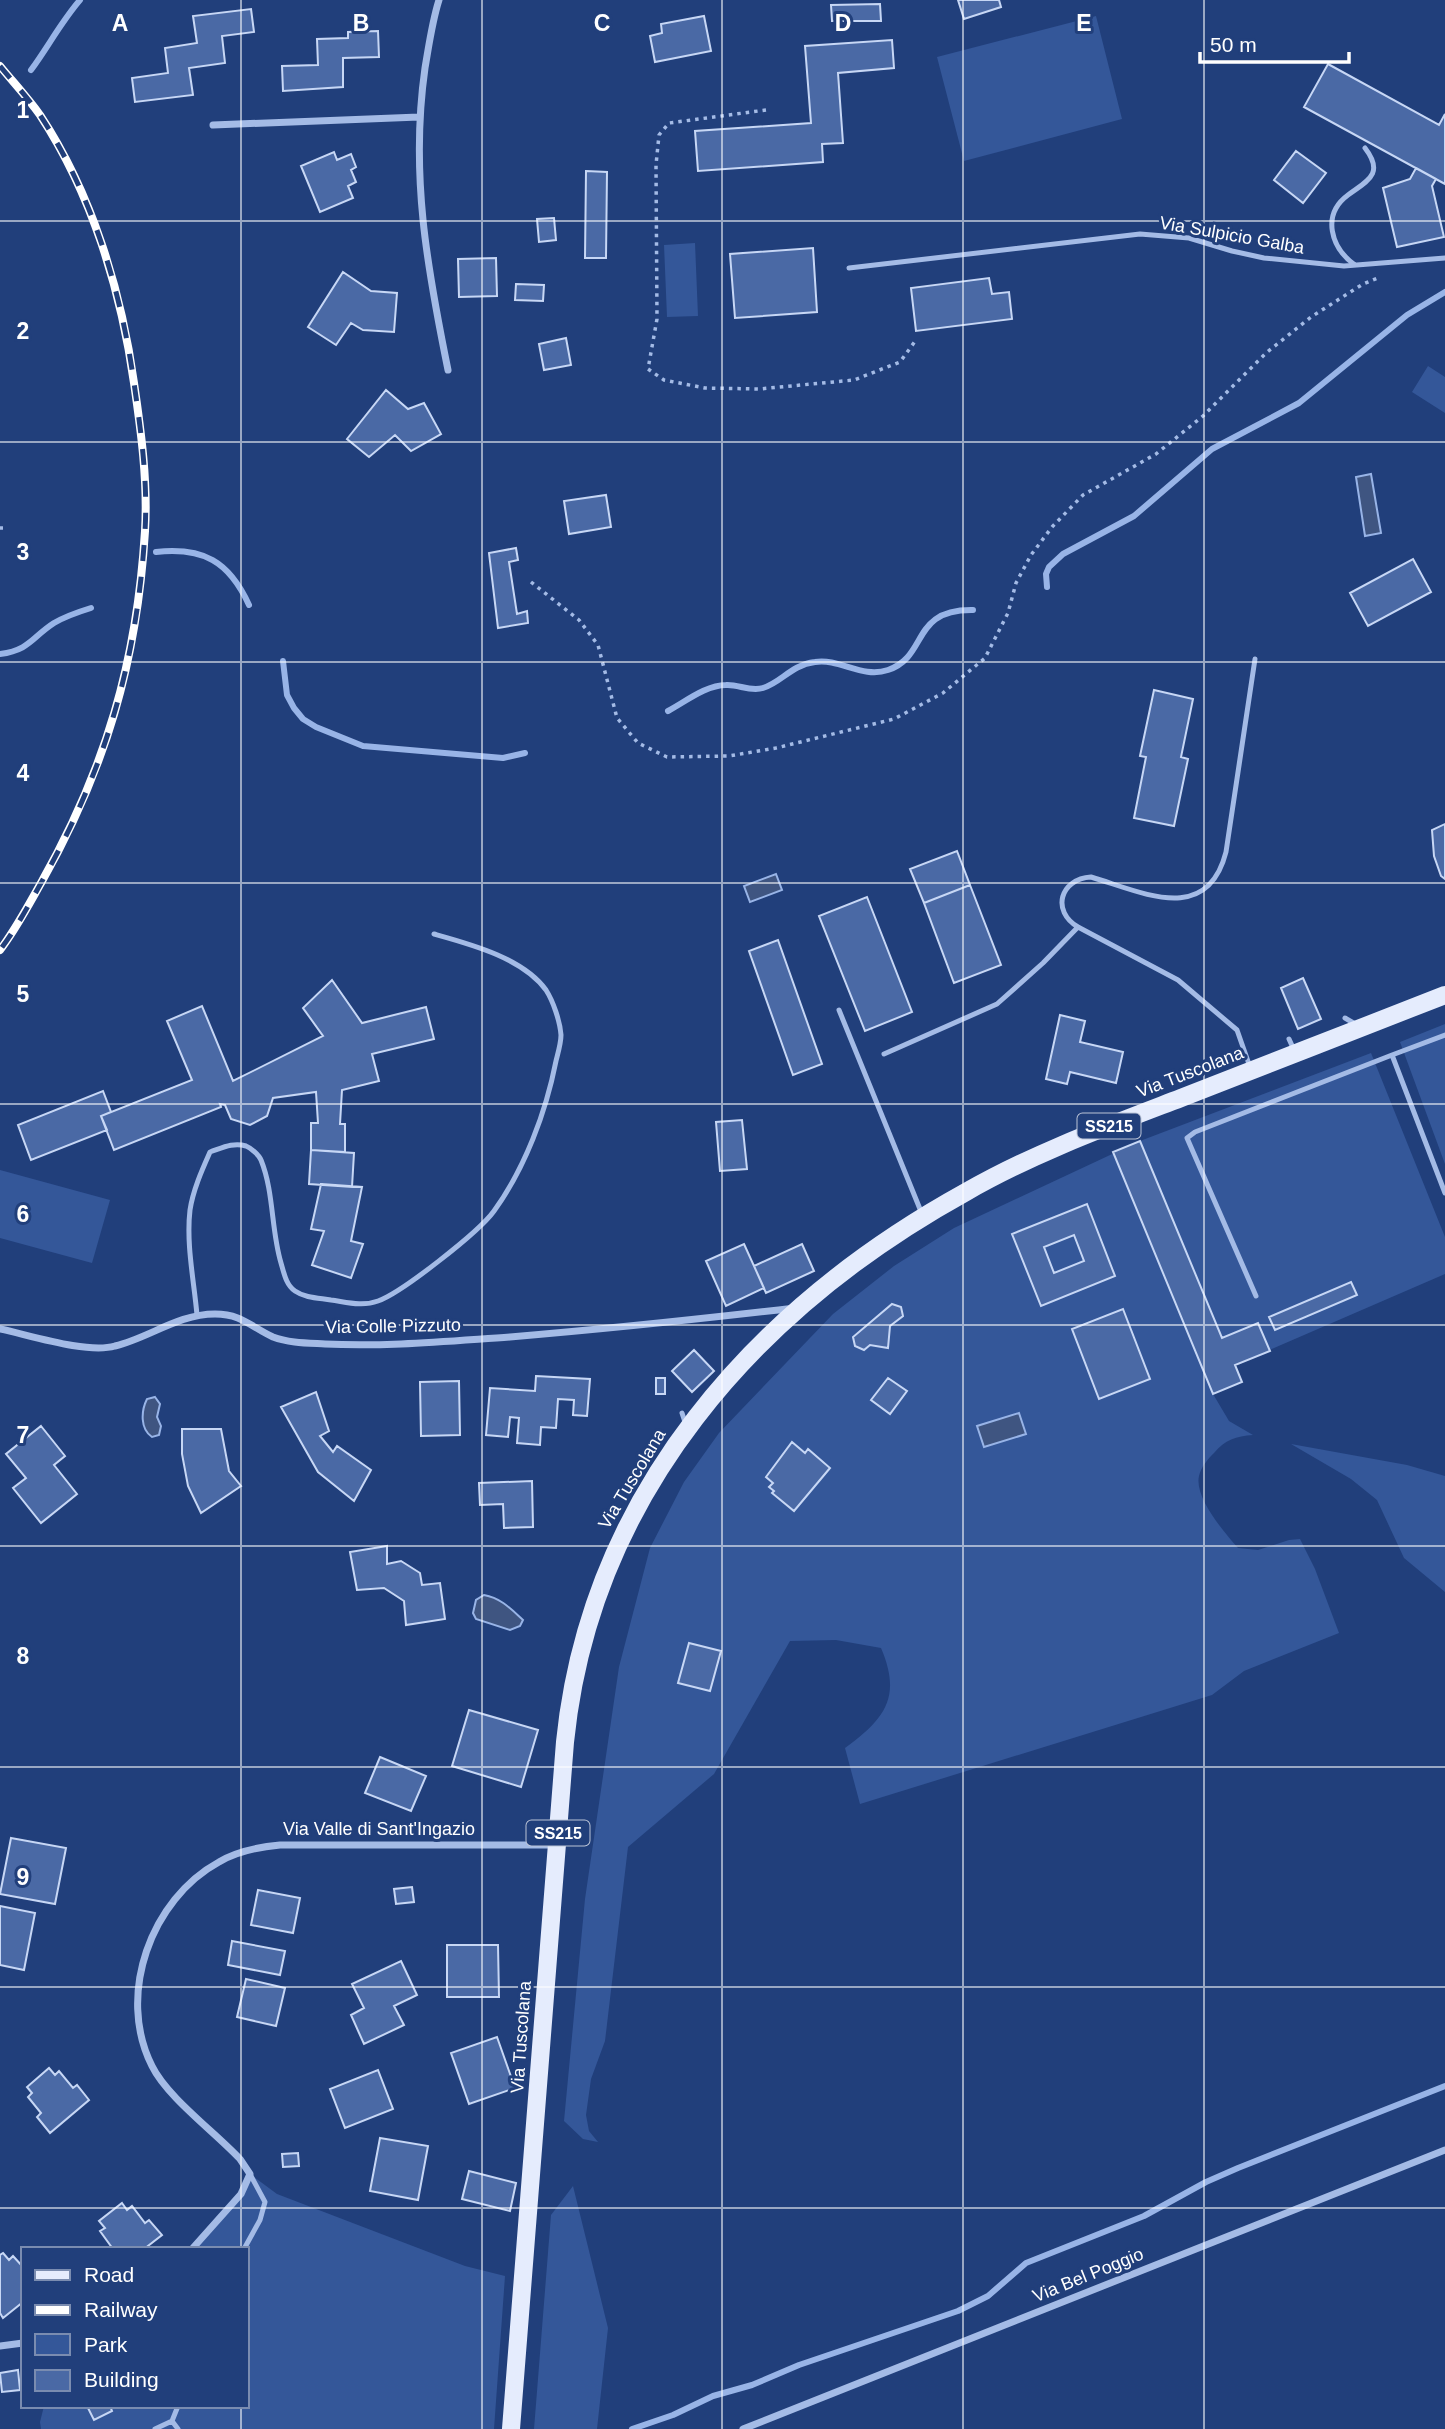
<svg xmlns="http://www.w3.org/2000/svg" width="1445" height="2429" viewBox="0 0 1445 2429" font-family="Arial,sans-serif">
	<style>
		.green { fill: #345799 }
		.water { fill: #3f5581; stroke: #98b4e7; stroke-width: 2 }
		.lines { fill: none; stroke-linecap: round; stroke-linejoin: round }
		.stream { stroke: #98b4e7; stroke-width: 6 }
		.building { fill: #4a69a5; stroke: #c7d7f5; stroke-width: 2; fill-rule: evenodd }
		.path { stroke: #a4bbe6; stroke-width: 3.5; stroke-dasharray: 3.5 5; stroke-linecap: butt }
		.lane { stroke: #a4bbe6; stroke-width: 5 }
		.street { stroke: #a4bbe6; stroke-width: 7 }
		.primary { stroke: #e5ecfd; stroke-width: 18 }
		.rail-casing { stroke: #fff; stroke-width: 8 }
		.rail { stroke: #213f7b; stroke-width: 5; stroke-dasharray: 16; stroke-linecap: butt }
		.grid { fill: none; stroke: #fff; stroke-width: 2; stroke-opacity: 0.55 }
		.labels { text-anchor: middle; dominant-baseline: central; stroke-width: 6; stroke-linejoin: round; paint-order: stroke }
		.shield { fill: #213f7b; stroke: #bcc5d7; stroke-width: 2 }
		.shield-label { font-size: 16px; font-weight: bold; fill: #fff }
		.street-label { font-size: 18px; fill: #fff; stroke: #213f7b }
		.grid-label { font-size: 23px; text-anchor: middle; font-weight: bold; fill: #fff; stroke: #213f7b; stroke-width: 6; stroke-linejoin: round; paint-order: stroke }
	</style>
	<rect width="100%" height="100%" fill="#213f7b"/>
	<path class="green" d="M1096,16l26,103 -158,42 -27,-104z
		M695,243l3,73 -31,1 -3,-72z
		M1428,366l17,11v36l-33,-21z
		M1445,1024v140l-45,-122z
		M1371,1053l74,184v37l-210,91 -22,29 16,27 24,14c-17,1 -28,5 -39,18 -6,6 -13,14 -15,23 -5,22 26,57 39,72l20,2 31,-10 11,-1 15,30 24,64 -95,38 -32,24 -352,109 -15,-56c40,-29 57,-51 36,-100l-45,-8 -46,1 -76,133 -86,73 -23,194 -14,38 -5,36 3,16 9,11 -15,-3 -19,-18 21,-222 34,-232 31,-119 34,-66 35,-49 114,-119 61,-48 60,-38 186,-87z
		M0,1170l110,30 -18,63 -92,-25z
		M1291,1444l116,21 38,11v116l-41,-34 -27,-58 -26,-21z
		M250,2174l27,20 188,72 40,10 -11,153h-453l-1,-7 4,-16h203v-157h-55l49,-56z
		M573,2186l35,142 -11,101h-63l17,-214z"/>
	<path class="water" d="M1371,474l10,59 -16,3 -9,-59z
		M776,874l6,16 -32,12 -6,-16z
		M155,1397l5,7 -3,13 4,9 -2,9 -7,2c-12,-8 -11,-26 -5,-38z
		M1019,1413l7,21 -42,13 -7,-21z
		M484,1595c17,3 27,14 39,25l-3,6 -10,4 -34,-11 -3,-6 3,-13z"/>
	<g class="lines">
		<path class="stream" d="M31,70c17,-23 30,-48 49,-70
			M156,552c47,-5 73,9 93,53
			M1047,587l-1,-13 3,-7 14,-13 71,-38 78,-67 87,-46 108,-88 38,-23
			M0,654c30,-4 32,-17 54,-31 12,-7 24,-11 37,-15
			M283,661l4,34 7,13 9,11 13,8 47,19 140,12 22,-5
			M668,711c17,-9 38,-26 58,-26 12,-1 24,7 37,3 19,-6 28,-23 52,-26 25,-4 47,17 73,8 41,-14 22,-61 85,-60
			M632,2429l41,-14 40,-19 39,-11 47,-20 159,-54 30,-15 38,-33 118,-47 62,-34 32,-14 207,-82"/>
	</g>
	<path class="building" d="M958,0h41l2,7 -37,12z
		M880,4l1,17h-49l-1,-16z
		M251,9l3,23 -32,4 3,27 -36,5 4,27 -58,7 -3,-24 36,-5 -3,-25 32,-5 -4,-27z
		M704,16l7,35 -56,11 -5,-26 12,-3 -1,-9z
		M378,31l1,26 -36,1v29l-60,4 -1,-25 36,-1 -1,-26 31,-1v-6z
		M892,40l2,28 -56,5 5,70 -21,1 1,18 -125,9 -3,-40 116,-8 -6,-77z
		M1328,64l111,61 6,-11v70l-141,-77z
		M1296,151l30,22 -23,30 -29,-23z
		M334,152l3,8 14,-6 5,13 -5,3 5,12 -8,4 5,12 -33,14 -19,-46z
		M1416,168l20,11 -4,7 12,51 -47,10 -14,-59 27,-9z
		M586,171l21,1 -1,86h-21z
		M554,218l2,22 -17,2 -2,-23z
		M813,248l4,64 -82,6 -5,-64z
		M496,258l1,38 -38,1 -1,-38z
		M343,272l28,19 26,2 -3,39 -31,-2 -12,-7 -15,22 -28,-18z
		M989,278l3,16 17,-2 3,27 -96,12 -5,-43z
		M516,284l28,1 -1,16 -28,-1z
		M566,338l5,27 -27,5 -5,-26z
		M386,390l22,19 16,-6 17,31 -30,17 -16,-16 -26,22 -22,-18z
		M606,495l5,32 -42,7 -5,-33z
		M516,548l2,12 -9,2 8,52 10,-3 1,12 -30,5 -9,-75z
		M1413,559l18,33 -63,34 -18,-33z
		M1154,690l39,9 -12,58 7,2 -14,67 -40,-8 12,-61 -6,-1z
		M1445,824v55l-4,-3 -7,-20 -2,-26z
		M957,851l13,34 -46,18 -14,-34z
		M970,885l31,80 -47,18 -30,-80z
		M867,897l45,115 -47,19 -46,-115z
		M778,940l44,124 -29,11 -44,-124z
		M1303,978l18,41 -23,10 -17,-41z
		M332,980l30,43 64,-16 8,32 -62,15 7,27 -37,9 -2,34h5v28l-34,-2v-27h7l-2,-31 -43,6 -6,18 -17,9 -19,-6 -6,-14 -5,-1 1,3 -107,43 -13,-34 91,-36 -25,-59 35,-15 31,75 90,-45 -20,-28z
		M1060,1015l25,6 -5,21 43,10 -7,31 -46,-11 -3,12 -21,-5z
		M103,1091l8,21 -10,4 6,14 -76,30 -13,-35z
		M742,1120l5,49 -27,2 -4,-49z
		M1140,1141l82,197 36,-15 12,28 -35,14 7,17 -29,12 -100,-242z
		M311,1150l43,3 -2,34 -43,-3z
		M321,1184l41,3 -11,54 12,3 -12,34 -39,-13 12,-34 -13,-2z
		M1087,1204l28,72 -74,30 -29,-72zM1074,1235l10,26 -30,12 -10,-26z
		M744,1244l20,44 -38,18 -20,-45z
		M802,1244l12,27 -48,22 -12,-27z
		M1351,1282l6,13 -82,35 -6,-13z
		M892,1304l9,3 2,9 -13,10 -2,22 -18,-3 -6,5 -9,-4 -2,-9z
		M1123,1309l27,70 -51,20 -27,-70z
		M694,1350l20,21 -22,21 -20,-21z
		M536,1376l54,3 -3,37 -14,-1 1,-15 -16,-1 -2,29 -15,-1 -1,18 -23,-2 2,-25 -9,-1 -2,20 -22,-2 4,-47 45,3z
		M656,1378h9v16h-9z
		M888,1378l19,13 -17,23 -19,-14z
		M459,1381l1,54 -39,1 -1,-54z
		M316,1392l13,39 -9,5 13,16 4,-6 34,24 -17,31 -36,-29 -37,-65z
		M41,1426l24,30 -11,9 23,29 -36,29 -28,-35 13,-10 -20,-24z
		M182,1429h39l8,42 12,15 -40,27 -13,-27 -6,-32z
		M792,1442l13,11 3,-4 22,19 -36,43 -22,-18 2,-2 -5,-4 4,-4 -7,-6z
		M532,1481l1,46 -29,1 -1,-24 -23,1 -1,-22z
		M387,1546v18l14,-3 19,12 2,12 18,-2 5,36 -39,6 -2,-24 -20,-13 -27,2 -7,-38z
		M689,1643l32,8 -11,40 -32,-8z
		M469,1710l69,20 -17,57 -69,-21z
		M380,1757l46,19 -15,35 -46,-18z
		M11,1838l55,10 -11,56 -55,-10z
		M412,1887l2,15 -18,2 -2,-15z
		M258,1890l42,8 -7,35 -42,-8z
		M0,1906l35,7 -11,57 -24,-5z
		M232,1941l53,10 -5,24 -52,-10z
		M447,1945h51l1,52h-52z
		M401,1961l16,34 -23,11 10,19 -40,19 -13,-29 13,-7 -12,-24z
		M246,1979l39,9 -9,38 -39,-9z
		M497,2037l18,51 -46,16 -18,-51z
		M49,2068l6,7 4,-4 14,17 4,-3 12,15 -39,33 -13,-16 4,-4 -13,-16 4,-4 -5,-6z
		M378,2070l15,39 -48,19 -15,-39z
		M380,2138l48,8 -10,54 -48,-9z
		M298,2153l1,13 -16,1 -1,-13z
		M469,2171l47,12 -6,28 -48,-12z
		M122,2203l5,7 5,-4 13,17 4,-3 13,15 -18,14h-31l-13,-18 5,-3 -6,-7z
		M3,2253l6,7 4,-4 10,11v35l-20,16 -3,-5v-58z
		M18,2370l2,20 -18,2 -2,-19z
		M87,2406h23l2,5 -18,9z"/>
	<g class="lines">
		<path class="path" d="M766,110l-97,13 -10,12 -3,30 1,154 -9,50 16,11 41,8 54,1 95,-9 46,-18 16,-22
			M0,528h3
			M531,582l48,38 19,25 19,73 21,25 29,14 62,-1 47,-8 118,-29 49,-26 42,-35 23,-45 8,-30 15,-28 21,-28 31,-32 73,-41 47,-38 63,-63 45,-36 52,-33 17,-7"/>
		<path class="lane" d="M1355,265c-24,-17 -34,-50 -7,-70 19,-14 37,-21 17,-47
			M849,268l291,-34 49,4 43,13 32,7 80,8 101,-8
			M1078,927c-27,-16 -18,-48 13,-50 51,15 116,49 135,-25l29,-193
			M839,1010l83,204
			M1345,1018l12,7
			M1445,1035l-53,20 53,138
			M1289,1039l5,11
			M884,1054l113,-50 46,-41 35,-36 100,53 59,50 13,37
			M1256,1296l-69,-158 8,-6 197,-77
			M197,1315c-3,-34 -11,-71 -7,-105 3,-20 12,-40 20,-58 12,-4 23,-10 36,-6 5,2 13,9 15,14 13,32 10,70 20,103 3,10 5,22 14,28 10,7 24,7 36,9 15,2 31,7 47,1 23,-8 101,-69 116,-90 31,-43 52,-99 62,-150 2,-8 5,-18 5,-26 -1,-14 -8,-34 -15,-45 -23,-32 -76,-46 -112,-56
			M682,1413l4,12
			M244,2249l16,-29 5,-18 -15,-28
			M178,2406l-6,15 6,8
			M155,2429l17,-8"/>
		<path class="street" d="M439,0c-7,22 -10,45 -14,68 -15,105 2,199 23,302
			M213,125l206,-8
			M0,1329c29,6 87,25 115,17 34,-8 63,-32 100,-32 27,0 36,13 58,23 16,6 35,6 52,7 61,3 124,-3 185,-7 96,-8 190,-18 285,-29
			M192,2249l49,-55 9,-20 -10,-15c-24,-26 -73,-62 -88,-93 -36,-71 -1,-167 67,-204 18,-11 40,-15 61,-17h276
			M0,2346l23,-3
			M743,2429l702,-279"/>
		<path class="primary" d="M511,2429l54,-687c25,-247 189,-433 401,-550 68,-39 142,-66 215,-94 88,-34 176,-69 264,-103"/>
		<g class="rail-casing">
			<path id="rail" d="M0,66c13,16 28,32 40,49 52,79 81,175 94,268 7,48 14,99 11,148 -8,131 -39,237 -104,352 -13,23 -25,46 -41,67"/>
		</g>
		<use href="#rail" class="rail"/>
	</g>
	<path class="grid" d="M241,0v2249M482,0v2429M722,0v2429M963,0v2429M1204,0v2429M0,221h1445M0,442h1445M0,662h1445M0,883h1445M0,1104h1445M0,1325h1445M0,1546h1445M0,1767h1445M0,1987h1445M0,2208h1445M241,2406v23"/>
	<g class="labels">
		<g class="shield">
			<rect x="1077.5" y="1113.5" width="63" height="25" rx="5"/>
			<rect x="526.5" y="1820.5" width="63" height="25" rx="5"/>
		</g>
		<g class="shield-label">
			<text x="1109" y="1126">SS215</text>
			<text x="558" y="1833">SS215</text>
		</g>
		<g class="street-label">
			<text transform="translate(1232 235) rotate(10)">Via Sulpicio Galba</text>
			<text transform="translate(1190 1072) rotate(-21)">Via Tuscolana</text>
			<text transform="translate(393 1326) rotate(-1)">Via Colle Pizzuto</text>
			<text transform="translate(632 1479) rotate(-59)">Via Tuscolana</text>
			<text x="379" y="1829">Via Valle di Sant'Ingazio</text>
			<text transform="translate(521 2037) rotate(-86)">Via Tuscolana</text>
			<text transform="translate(1088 2275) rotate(-22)">Via Bel Poggio</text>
		</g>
	</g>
	<g class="grid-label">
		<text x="120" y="31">A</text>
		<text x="361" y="31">B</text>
		<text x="602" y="31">C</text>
		<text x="843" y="31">D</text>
		<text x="1084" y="31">E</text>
		<text x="23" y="118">1</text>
		<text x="23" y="339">2</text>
		<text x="23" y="560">3</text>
		<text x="23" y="781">4</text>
		<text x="23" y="1002">5</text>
		<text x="23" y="1222">6</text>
		<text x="23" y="1443">7</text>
		<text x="23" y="1664">8</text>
		<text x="23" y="1885">9</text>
	</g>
	<rect x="21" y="2247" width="228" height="161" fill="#213f7b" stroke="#7a8cb0" stroke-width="2"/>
	<rect x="35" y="2270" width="35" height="10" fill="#e5ecfd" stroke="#7a8cb0" stroke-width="2"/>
	<text x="84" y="2282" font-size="21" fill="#ffffff">Road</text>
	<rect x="35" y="2305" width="35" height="10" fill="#ffffff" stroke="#7a8cb0" stroke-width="2"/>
	<text x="84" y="2317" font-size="21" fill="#ffffff">Railway</text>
	<rect x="35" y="2334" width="35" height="21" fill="#345799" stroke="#7a8cb0" stroke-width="2"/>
	<text x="84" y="2352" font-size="21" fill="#ffffff">Park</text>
	<rect x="35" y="2370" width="35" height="21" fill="#4a69a5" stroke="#7a8cb0" stroke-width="2"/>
	<text x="84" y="2387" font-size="21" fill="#ffffff">Building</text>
	<path d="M1200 52v10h149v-10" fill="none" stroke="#ffffff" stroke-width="3.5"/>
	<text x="1210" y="52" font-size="21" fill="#ffffff" stroke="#213f7b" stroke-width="5" paint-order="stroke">50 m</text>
</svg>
